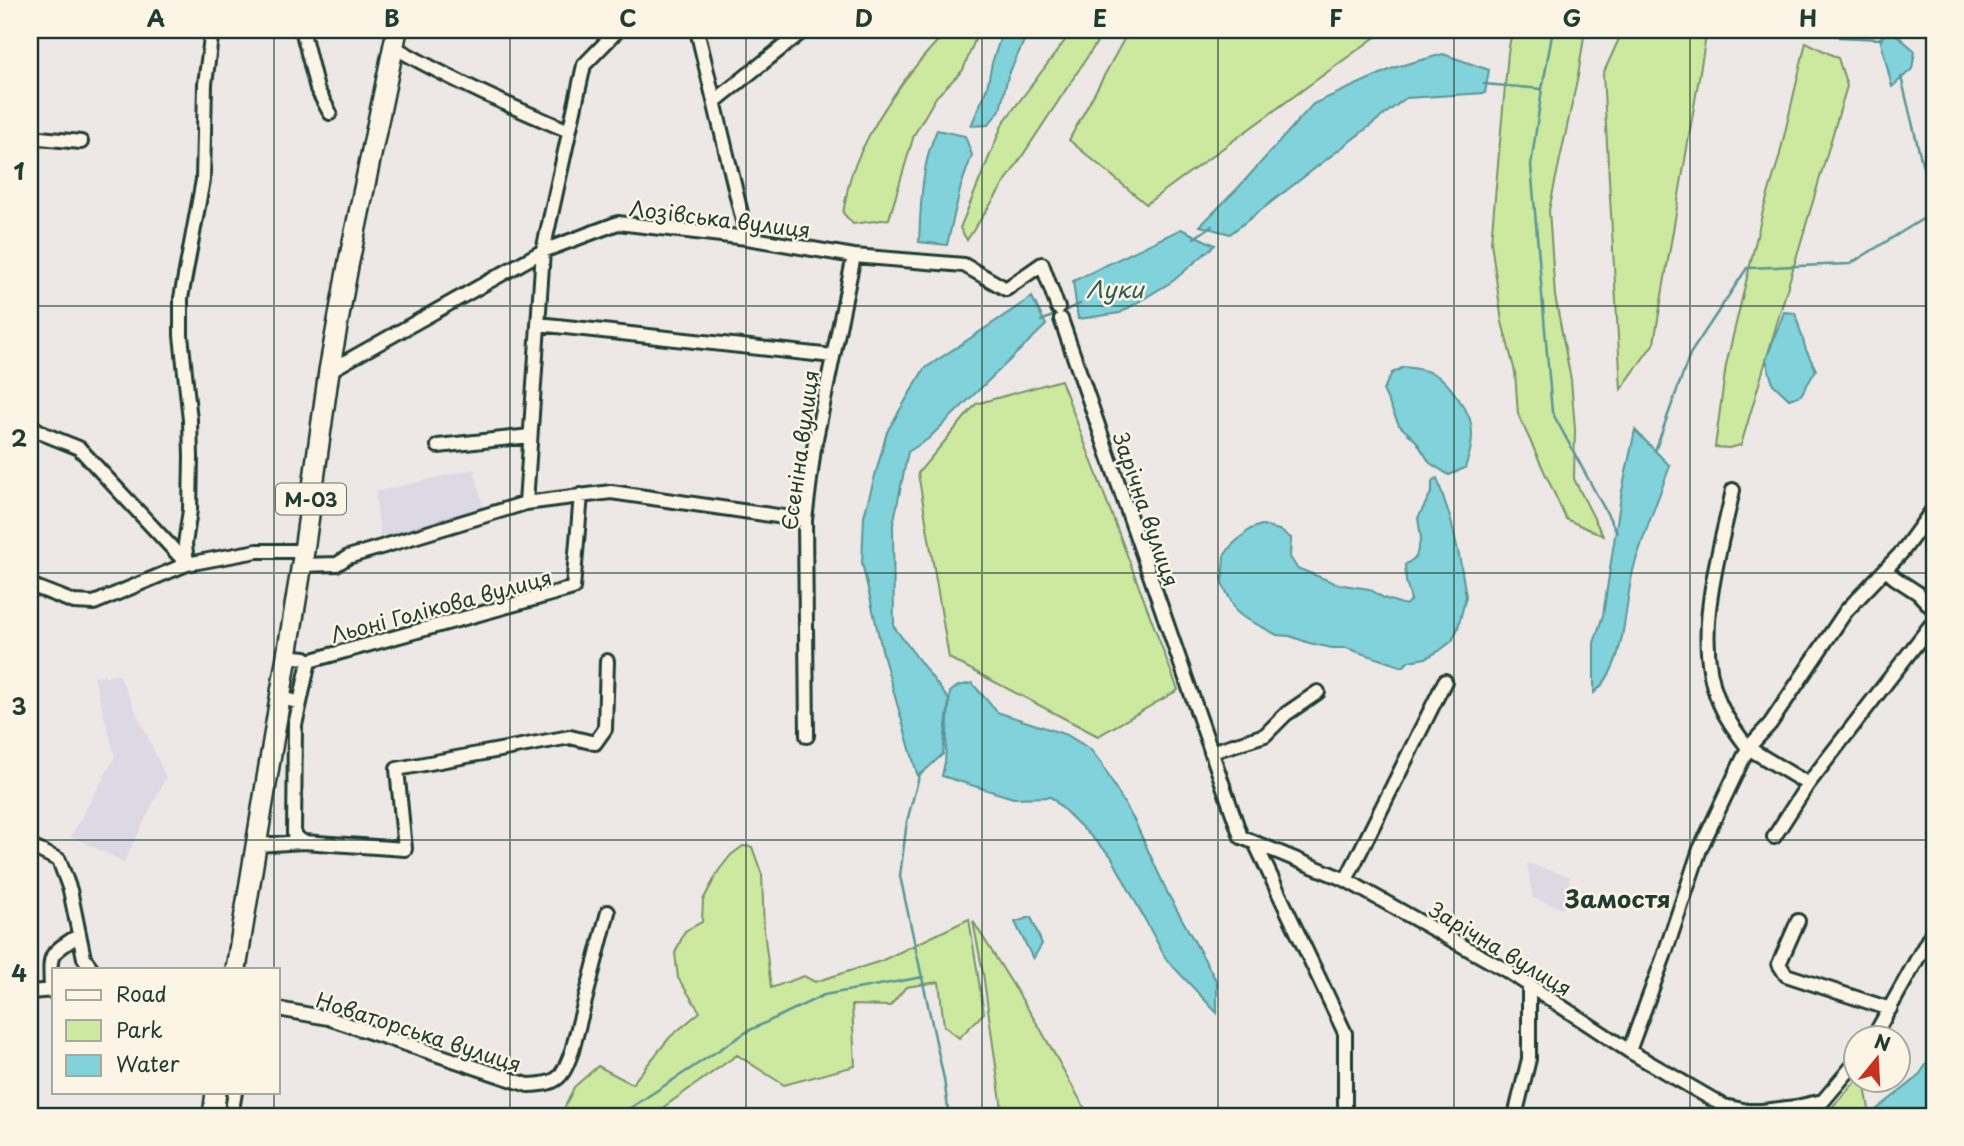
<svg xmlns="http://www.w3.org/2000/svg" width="1964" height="1146" viewBox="0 0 1964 1146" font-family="'Playpen Sans',sans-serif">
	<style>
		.built { fill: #dcd8e4 }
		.green { fill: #cde99f; stroke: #76936a; stroke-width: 2 }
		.water { fill: #81d2da; stroke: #5a9698; stroke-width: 2 }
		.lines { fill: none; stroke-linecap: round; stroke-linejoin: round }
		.stream { stroke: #5a9698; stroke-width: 2.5 }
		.minor-casing { stroke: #1f3d34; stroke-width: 18 }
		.highway-casing { stroke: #1f3d34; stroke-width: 24 }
		.minor { stroke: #fcf5e5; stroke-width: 12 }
		.highway { stroke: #fcf5e5; stroke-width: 19 }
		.grid { fill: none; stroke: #1f3d34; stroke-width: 2; stroke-opacity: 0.55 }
		.labels { text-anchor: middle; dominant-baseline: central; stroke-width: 5; stroke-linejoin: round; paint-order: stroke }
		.shield { fill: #fcf5e5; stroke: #617469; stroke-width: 2 }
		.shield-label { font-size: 19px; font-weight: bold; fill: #1f3d34 }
		.street-label { font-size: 21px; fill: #1f3d34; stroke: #fcf5e5 }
		.water-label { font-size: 23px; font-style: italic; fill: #335b55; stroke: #fcf5e5 }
		.quarter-label { font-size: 24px; font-weight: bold; fill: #1f3d34; stroke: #fcf5e5 }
		.neatline { fill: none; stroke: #1f3d34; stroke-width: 2.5 }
		.grid-label { font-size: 23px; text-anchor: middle; font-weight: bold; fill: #1f3d34 }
	</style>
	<rect width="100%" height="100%" fill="#ede8e5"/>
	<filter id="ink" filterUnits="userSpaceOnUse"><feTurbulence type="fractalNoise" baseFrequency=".0143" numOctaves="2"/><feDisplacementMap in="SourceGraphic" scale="14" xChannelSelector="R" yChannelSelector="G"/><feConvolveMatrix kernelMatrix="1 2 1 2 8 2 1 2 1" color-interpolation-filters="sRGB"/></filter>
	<g filter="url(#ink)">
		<path class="built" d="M474,469l10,41 -103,30 -6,-48z
			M119,675l47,102 -42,85 -53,-26 44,-79 -21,-80z
			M1527,863l43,14 -7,32 -30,-11z"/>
		<path class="green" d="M948,30h28l2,2 -15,38 -27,27 -22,38 -25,84 -36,5 -10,-11c3,-14 5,-30 10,-43 21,-53 55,-99 95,-140z
			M1073,30h32l-138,210 -7,-12 43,-105z
			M1129,30h256l-239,174 -77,-64z
			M1512,30h73l-7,46 -29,134 6,86 16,84 4,49 -1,50 29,57 -37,-17 -48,-105 -3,-42 -13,-50 -11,-80 17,-189z
			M1623,30h84l-53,313 -33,46 -18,-315z
			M1806,42l32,16 9,28 -106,359 -12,3 -14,-1 11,-82 37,-154 16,-53z
			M1061,380l117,310 -80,46 -149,-78 -31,-185 58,-69z
			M743,846l9,1 10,28 2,55 7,58 33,-12 11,6 66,-21 88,-42 15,94 -25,25 -15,-12 -5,-44 -33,5 -16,19 -38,-1 3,61 -71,19 -47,-30 -86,61h-84l-3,-7 10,-22 24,-21 34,18 38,-47 30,-25 -22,-34 -3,-25 10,-22 17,-9 1,-22 16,-30 12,-15z
			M973,921l68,109 48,86h-86l-20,-143z
			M1857,1080h7l6,35 -46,1z"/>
		<path class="water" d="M1003,30h26l-21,46 -8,34 -12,15 -17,1 16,-38 5,-25z
			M1891,30l24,21 -3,18 -20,18 -12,-49z
			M1443,54l46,16 -4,23 -79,5 -176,136 -30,-8 38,-38 75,-84 83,-37z
			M937,130l28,6 7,19 -11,31 -14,59 -28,-3c2,-38 2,-78 18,-112z
			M1181,229l34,16 -42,36 -53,32 -42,6 -5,-38z
			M1032,297l14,28 -118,114 -20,13 -15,73 1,102 55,73 -6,54 -25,23 -34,-119 -22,-95 2,-47 23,-84 37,-63z
			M1784,312l11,1 11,37 10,20 -15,25 -12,4 -16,-15 -7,-24z
			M1404,367c11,1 27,4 37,11 9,8 29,34 30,46 3,16 -1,29 -6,44l-16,7 -19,-12 -14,-22 -17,-16 -16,-35 9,-17z
			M1635,430l35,36c-12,33 -26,67 -36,101 -11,39 -6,97 -40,126v-50l9,-28 18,-119z
			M1437,478l14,42 9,40 6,36 -8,32 -6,13 -13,10 -13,7 -17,3 -6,6 -57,-19h-14l-23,-5 -19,-7 -13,-1 -34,-18 -7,-6 -14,-28 2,-27 7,-10 19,-17 11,-4 18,5 12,8 -1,19 7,11 40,16 32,5 15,9 21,7 6,-5 -5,-19 -1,-16 11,-8 5,-19 -3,-20 14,-27v-10z
			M972,683l25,29 70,23 23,14 11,14 34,59 33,72 49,88v31l-51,-54 -55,-103 -60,-59 -38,1 -71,-22 3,-14 5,-70 8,-6z
			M1031,917l11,27 -9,15 -18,-37z
			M1934,1053v63h-66l49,-38z"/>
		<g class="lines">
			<path class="stream" d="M1838,30l1,7 43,2
				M1484,84l58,5 11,-59
				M1542,89l-11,76 21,247 65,120
				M1194,238l18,-12
				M1041,321l39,-17
				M1655,451l35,-97 57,-86 103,-4 84,-52 -33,-135
				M920,773l-13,48 -7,55 44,203 5,37
				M618,1116l130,-85 76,-36 99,-18"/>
			<g class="minor-casing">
				<path id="minor" d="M300,30l3,3 14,56 13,24
					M697,30l50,208
					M394,47c57,33 115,59 175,84
					M715,101l89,-71
					M30,137l51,5
					M1061,319l180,518 105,43 163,92 120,79 95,55 24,5h14l34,-4 27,-6 33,-39
					M538,324l295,32
					M329,371l214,-120 75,-28 129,15 107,18 110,9 42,24 36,-25 16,44
					M30,425l14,9 35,14 108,116
					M438,446l92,-10
					M526,503l17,-252 41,-186 34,-35
					M1934,508l-32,44 -56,59 -76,113 -22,24 60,36 126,-163
					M187,564l-2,-20 5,-34 1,-53 -1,-37 -9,-85v-37l22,-118 2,-96 7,-54
					M301,565l36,-1 11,-7 178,-54 85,-11 194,28
					M1886,570l9,8 23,15 16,17
					M30,585l44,17 20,1 93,-39 70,-13h47
					M286,656l19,2 4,3 264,-73 8,-93
					M280,697l20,6 -5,22 -1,110 9,7
					M300,703l9,-42
					M807,736l-2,-216 9,-72 40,-192
					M1211,752l54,-17 21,-21 32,-22
					M1774,837l34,-53
					M257,845l46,-3 102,7 -8,-80 173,-32 25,6 10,-14 2,-68
					M1256,845l89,188v83
					M30,846l29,14 11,30 14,68 8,11
					M1346,880l99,-199
					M1798,921l-19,43 7,11 104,34
					M51,990c-1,-38 -4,-34 28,-55
					M30,992l24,-2
					M278,1009l50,9 200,67c30,-1 34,-6 44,-34l36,-139
					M1873,1038l61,-109
					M1629,1051l35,-95 36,-107 48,-101c-11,-15 -22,-29 -29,-46 -27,-65 0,-146 14,-212
					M231,1116l4,-24
					M1515,1116l14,-57v-75"/>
			</g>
			<g class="highway-casing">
				<path id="highway" d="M236,969l68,-418 25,-180 19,-105 49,-236
					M213,1116l3,-24"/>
			</g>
			<use href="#minor" class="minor"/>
			<use href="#highway" class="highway"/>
		</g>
	</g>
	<path class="grid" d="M274,30v939M510,30v1086M746,30v1086M982,30v1086M1218,30v1086M1454,30v1086M1690,30v1086M30,306h1904M30,573h1904M30,840h1904M274,1092v24"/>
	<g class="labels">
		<rect class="shield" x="276" y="483.5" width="70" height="31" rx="5"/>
		<g class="shield-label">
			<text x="311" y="499">М-03</text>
		</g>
		<g class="street-label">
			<text transform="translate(720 218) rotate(7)">Лозівська вулиця</text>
			<text transform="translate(799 450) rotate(-82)">Єсеніна вулиця</text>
			<text transform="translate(1147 509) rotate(71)">Зарічна вулиця</text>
			<text transform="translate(441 605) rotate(-15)">Льоні Голікова вулиця</text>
			<text transform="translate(1501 948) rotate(31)">Зарічна вулиця</text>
			<text transform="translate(419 1031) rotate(18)">Новаторська вулиця</text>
		</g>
		<g class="water-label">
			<text x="1115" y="288">Луки</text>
		</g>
		<g class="quarter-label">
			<text x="1618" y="898">Замостя</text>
		</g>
	</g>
	<rect width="1964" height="1146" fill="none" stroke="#fcf5e5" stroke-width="77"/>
	<rect x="52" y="968" width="228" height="126" fill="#fcf5e5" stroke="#a4ab9e" stroke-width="2"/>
	<rect x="66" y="990" width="35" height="10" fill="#fcf5e5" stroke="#a4ab9e" stroke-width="2"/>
	<text x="116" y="1002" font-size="21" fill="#1f3d34">Road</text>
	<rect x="66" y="1020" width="35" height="21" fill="#cde99f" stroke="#a4ab9e" stroke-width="2"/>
	<text x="116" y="1038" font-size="21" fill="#1f3d34">Park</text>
	<rect x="66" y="1055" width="35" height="21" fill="#81d2da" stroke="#a4ab9e" stroke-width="2"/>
	<text x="116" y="1072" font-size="21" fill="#1f3d34">Water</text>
	<g transform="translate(1877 1059) rotate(18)"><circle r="33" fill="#fcf5e5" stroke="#a4ab9e" stroke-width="2"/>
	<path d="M0-5L12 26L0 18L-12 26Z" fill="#c8321e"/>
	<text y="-10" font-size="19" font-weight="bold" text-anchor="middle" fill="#1f3d34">N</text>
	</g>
	<rect x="38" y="38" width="1888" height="1070" class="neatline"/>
	<g class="grid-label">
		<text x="156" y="27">A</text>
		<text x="392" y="27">B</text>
		<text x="628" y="27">C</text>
		<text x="864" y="27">D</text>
		<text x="1100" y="27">E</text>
		<text x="1336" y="27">F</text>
		<text x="1572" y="27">G</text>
		<text x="1808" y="27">H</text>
		<text x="19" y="180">1</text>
		<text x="19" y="447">2</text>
		<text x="19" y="715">3</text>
		<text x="19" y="982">4</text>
	</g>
</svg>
